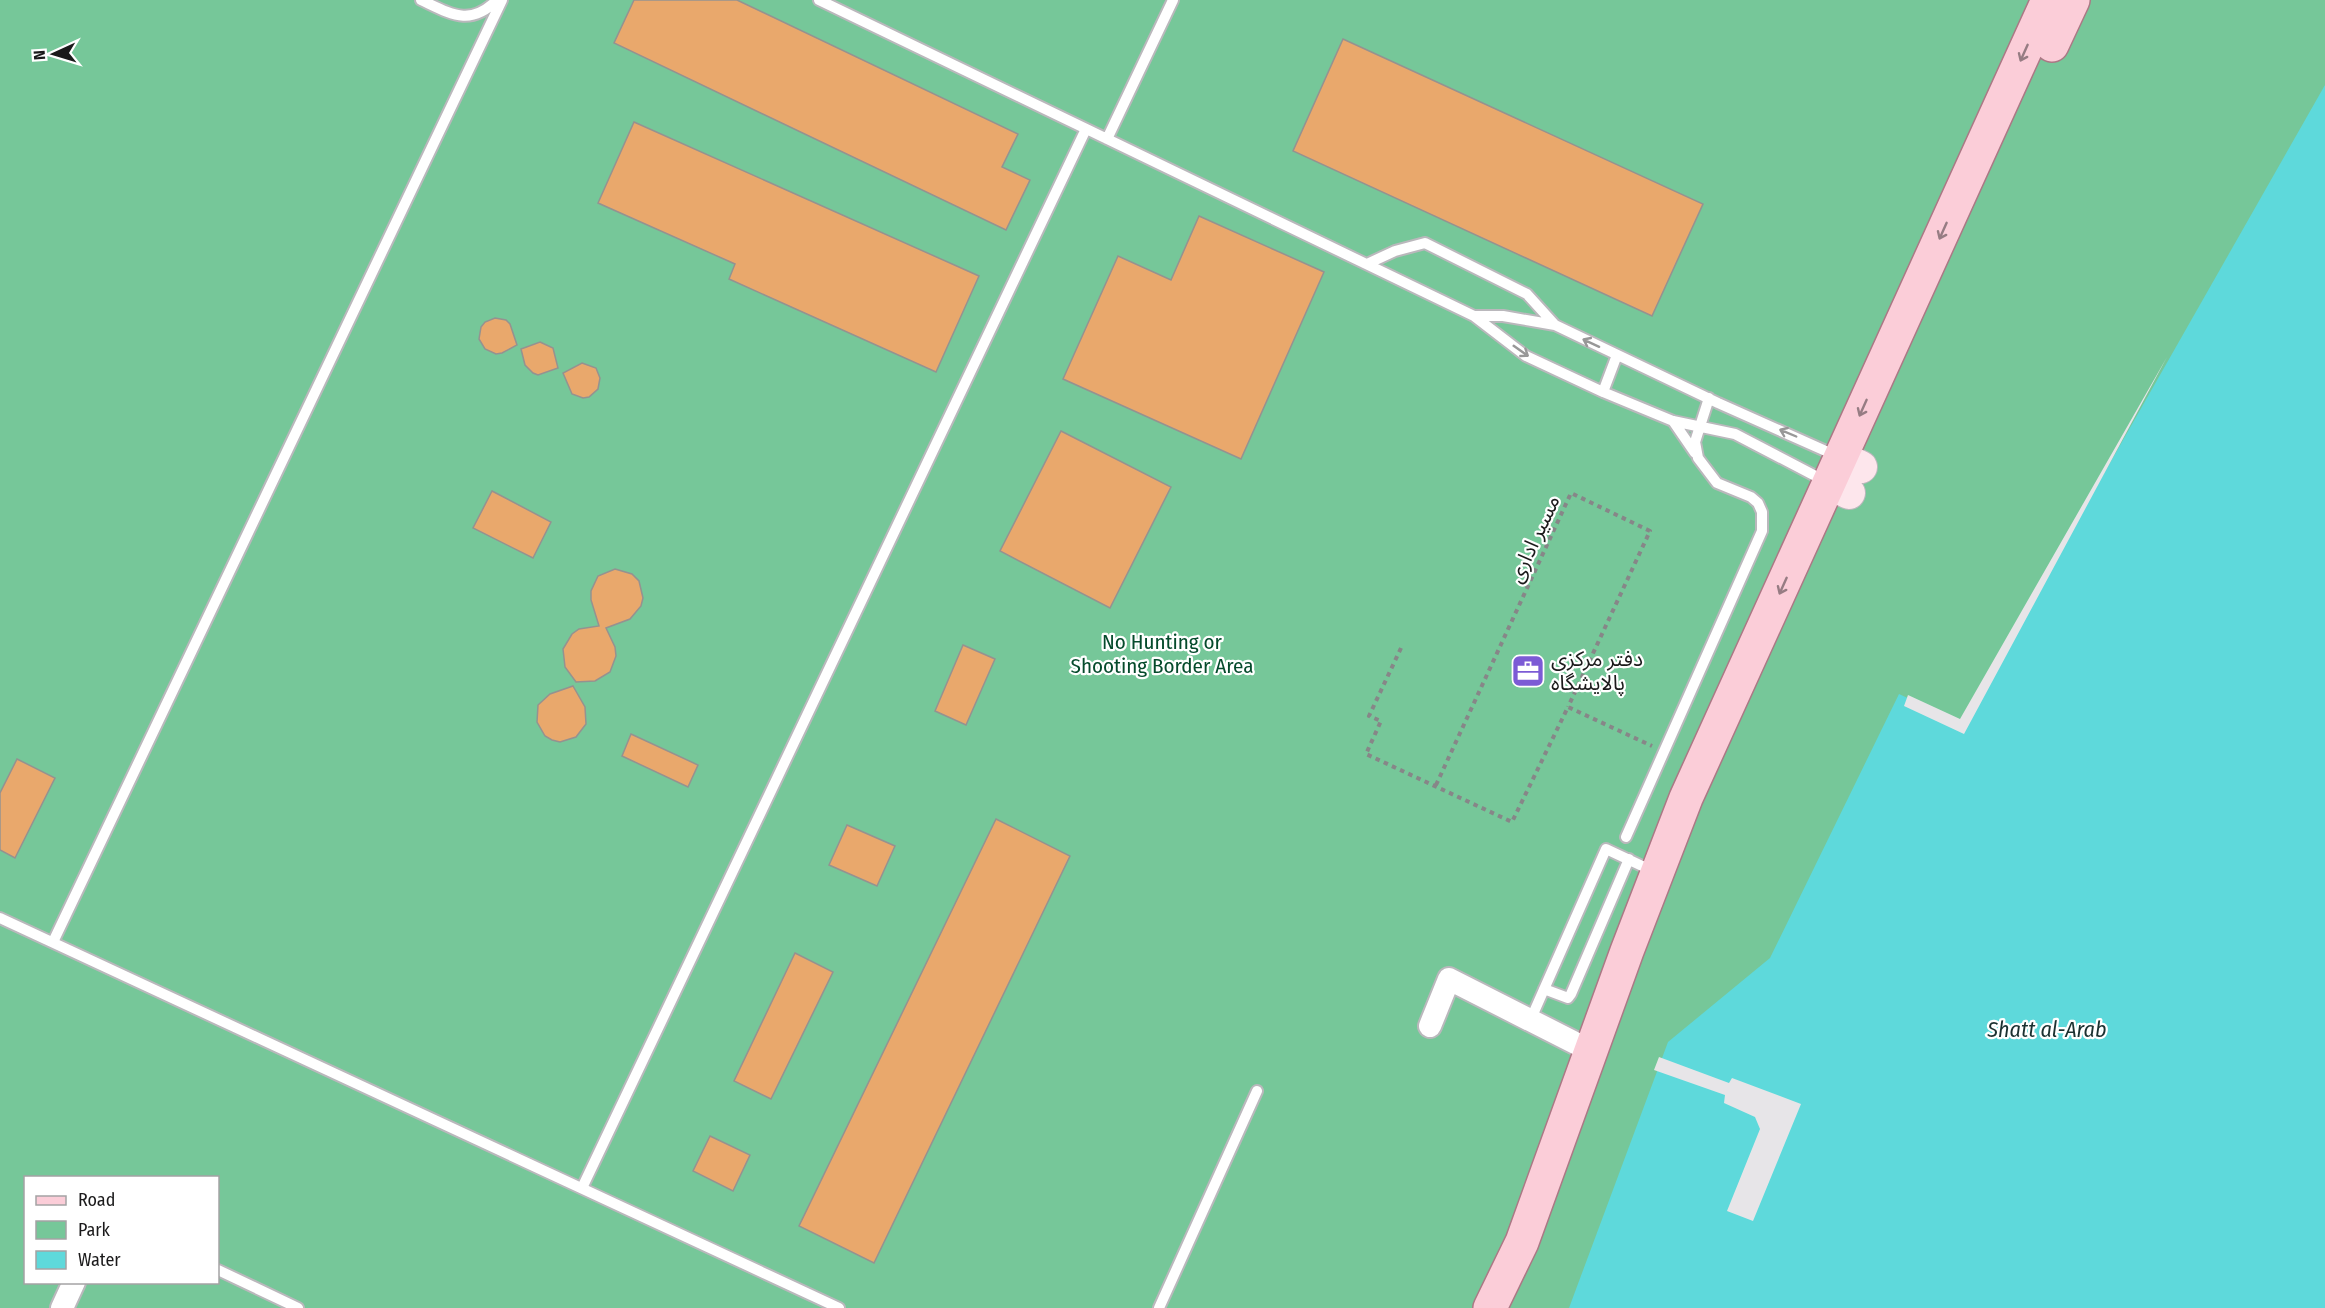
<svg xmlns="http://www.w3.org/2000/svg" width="2325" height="1308" viewBox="0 0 2325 1308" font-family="'Fira Sans Condensed','Noto Sans Arabic',sans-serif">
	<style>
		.green { fill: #76c799; fill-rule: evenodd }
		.water { fill: #5ed9db }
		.pier { fill: #e7e5e8 }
		.building { fill: #e9a86c; stroke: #959290; stroke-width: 1.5 }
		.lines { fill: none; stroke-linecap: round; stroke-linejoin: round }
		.service-casing { stroke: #bab8bc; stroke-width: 14 }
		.minor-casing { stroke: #bab8bc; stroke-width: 26 }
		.secondary-casing { stroke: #bab8bc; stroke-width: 34 }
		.primary-casing { stroke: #ab7885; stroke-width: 36 }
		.path { stroke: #878688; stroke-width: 4; stroke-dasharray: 4.5 4.5; stroke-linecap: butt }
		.service { stroke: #fff; stroke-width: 10 }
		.minor { stroke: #fff; stroke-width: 22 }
		.secondary { stroke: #fde6ec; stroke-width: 32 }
		.primary { stroke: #fbcdd8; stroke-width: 33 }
		.oneway { stroke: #967c83 }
		.oneway2 { stroke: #989898 }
		.labels { text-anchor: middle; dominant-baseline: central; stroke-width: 4.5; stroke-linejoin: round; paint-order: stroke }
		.street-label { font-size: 21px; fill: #1b1a1b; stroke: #fff }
		.park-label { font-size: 21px; fill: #054b2c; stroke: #fff }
		.poi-label { font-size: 21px; fill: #1b1a1b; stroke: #fff; text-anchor: start }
		.water-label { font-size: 22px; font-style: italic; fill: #1b3131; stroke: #fff }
	</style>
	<rect width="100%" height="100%" fill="#e7e5e8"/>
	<path class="green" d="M0,0h2325v1049l-147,259h-2178zM26,1178h192v104h-192z"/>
	<path class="water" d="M2325,85v1223h-756l99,-266 102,-84 129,-264 63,29z"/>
	<path class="pier" d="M2167,357l-203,377 -60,-28 4,-11 52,24z
		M1659,1057l70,26 3,-5 69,26 -48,117 -26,-10 33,-82 -5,-12 -31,-14 1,-8 -71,-25z"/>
	<path class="building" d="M634,0h103l281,134 -16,33 28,13 -24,50 -392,-187z
		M1343,39l360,165 -51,112 -359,-165z
		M634,122l345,154 -43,96 -207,-93 6,-15 -137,-61z
		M1199,216l125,56 -83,187 -178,-80 55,-123 53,24z
		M495,318l11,2 4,4 7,21 -15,8 -6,1 -11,-5 -6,-10 2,-12 4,-5z
		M540,342l13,6 5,20 -20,7 -5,-2 -8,-8 -4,-16z
		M582,363l14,5 4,10 -2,11 -9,8 -6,1 -11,-4 -9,-21z
		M1061,431l110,56 -61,121 -110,-57z
		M492,491l59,31 -18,36 -60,-30z
		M615,569l17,5 7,7 4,17 -2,8 -11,13 -24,9 9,19 1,9 -6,16 -15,9 -19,1 -11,-15 -2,-18 9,-15 7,-5 20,-3 -8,-26v-9l7,-15z
		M963,645l32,14 -29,66 -31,-14z
		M573,686l12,21 1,17 -10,13 -16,5 -8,-2 -7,-4 -8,-14 1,-17 12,-11z
		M631,734l67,31 -10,22 -66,-31z
		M17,759l38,19 -40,80 -15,-8v-57z
		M996,819l74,37 -196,407 -75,-37z
		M847,825l48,21 -18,40 -48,-21z
		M795,953l38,19 -62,127 -37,-18z
		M710,1136l40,19 -17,36 -40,-20z"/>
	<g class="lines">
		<g class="service-casing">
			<path id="service" d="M421,0c30,14 49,27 76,0
				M819,0l655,316 52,40 77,36 70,29 62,13 90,47
				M1107,139l66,-139
				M1367,264l28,-13 30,-8 102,51 28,31
				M1474,316h29l52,9 163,78 119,53
				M1603,392l14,-37
				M1673,421l22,32
				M1626,837l136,-306v-19l-4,-9 -7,-6 -34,-14 -19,-25 -3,-16 14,-44
				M0,918l839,390
				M53,942l449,-942
				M1544,989l24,9 3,-4 58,-135
				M1530,1021l76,-172 49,23
				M582,1188l504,-1059
				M218,1270l80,38
				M1159,1308l98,-217"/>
		</g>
		<g class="minor-casing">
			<path id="minor" d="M1430,1026l19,-47 142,72
				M62,1308l12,-26"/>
		</g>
		<g class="secondary-casing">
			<path id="secondary" d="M1841,457l20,10
				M1829,484l20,9"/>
		</g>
		<g class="primary-casing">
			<path id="primary" d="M2052,45l21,-45
				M1490,1308l32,-66 105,-291 59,-153 362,-798"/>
		</g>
		<path class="path" d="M1401,648l-32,68 12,5 -15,33 146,68 56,-115 84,39
			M1436,785l135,-292 79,38 -82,176"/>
		<use href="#service" class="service"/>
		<use href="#minor" class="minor"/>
		<use href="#secondary" class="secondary"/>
		<use href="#primary" class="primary"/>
	</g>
	<defs><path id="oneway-shaft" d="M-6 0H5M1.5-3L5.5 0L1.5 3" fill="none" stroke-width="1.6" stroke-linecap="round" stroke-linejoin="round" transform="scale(1.5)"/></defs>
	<g class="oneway">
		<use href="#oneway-shaft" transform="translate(2024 53) rotate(114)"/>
		<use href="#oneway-shaft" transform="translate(1943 231) rotate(114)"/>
		<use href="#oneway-shaft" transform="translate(1863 408) rotate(114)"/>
		<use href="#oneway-shaft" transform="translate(1783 586) rotate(114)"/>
	</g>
	<g class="oneway2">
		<use href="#oneway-shaft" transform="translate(1591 343) rotate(-155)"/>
		<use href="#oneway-shaft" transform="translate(1521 351) rotate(35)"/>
		<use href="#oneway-shaft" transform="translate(1788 433) rotate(-157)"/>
	</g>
	<defs>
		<g id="office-square" transform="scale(1.725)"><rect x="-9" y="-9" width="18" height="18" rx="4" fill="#7c5bd5" stroke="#fff"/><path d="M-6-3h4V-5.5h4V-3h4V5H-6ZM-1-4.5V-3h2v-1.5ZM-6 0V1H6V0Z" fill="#fff"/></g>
	</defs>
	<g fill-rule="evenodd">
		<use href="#office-square" x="1528" y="671"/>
	</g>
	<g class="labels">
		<g class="street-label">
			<text transform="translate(1534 539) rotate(-65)">مسیر اداری</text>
		</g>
		<g class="park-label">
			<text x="1162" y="642">No Hunting or<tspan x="1162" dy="24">Shooting Border Area</tspan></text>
		</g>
		<g class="poi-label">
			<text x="1551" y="659">دفتر مرکزی<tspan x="1551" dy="24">پالایشگاه</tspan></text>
		</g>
		<g class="water-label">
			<text x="2047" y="1029">Shatt al-Arab</text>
		</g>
	</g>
	<rect x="24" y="1176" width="195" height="108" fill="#ffffff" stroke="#a4a3a4" stroke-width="1.5"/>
	<rect x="36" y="1196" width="30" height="9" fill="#fbcdd8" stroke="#a4a3a4" stroke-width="1.5"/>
	<text x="78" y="1206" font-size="18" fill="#1b1a1b">Road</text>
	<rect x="36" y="1221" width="30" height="18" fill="#76c799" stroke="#a4a3a4" stroke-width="1.5"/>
	<text x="78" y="1236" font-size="18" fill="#1b1a1b">Park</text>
	<rect x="36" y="1251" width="30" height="18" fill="#5ed9db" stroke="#a4a3a4" stroke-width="1.5"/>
	<text x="78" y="1266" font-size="18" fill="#1b1a1b">Water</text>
	<g transform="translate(54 54) rotate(266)" stroke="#ffffff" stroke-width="4.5" paint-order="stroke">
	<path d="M0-4.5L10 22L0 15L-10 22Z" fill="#1b1a1b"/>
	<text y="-9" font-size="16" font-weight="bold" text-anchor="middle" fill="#1b1a1b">N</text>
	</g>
</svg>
